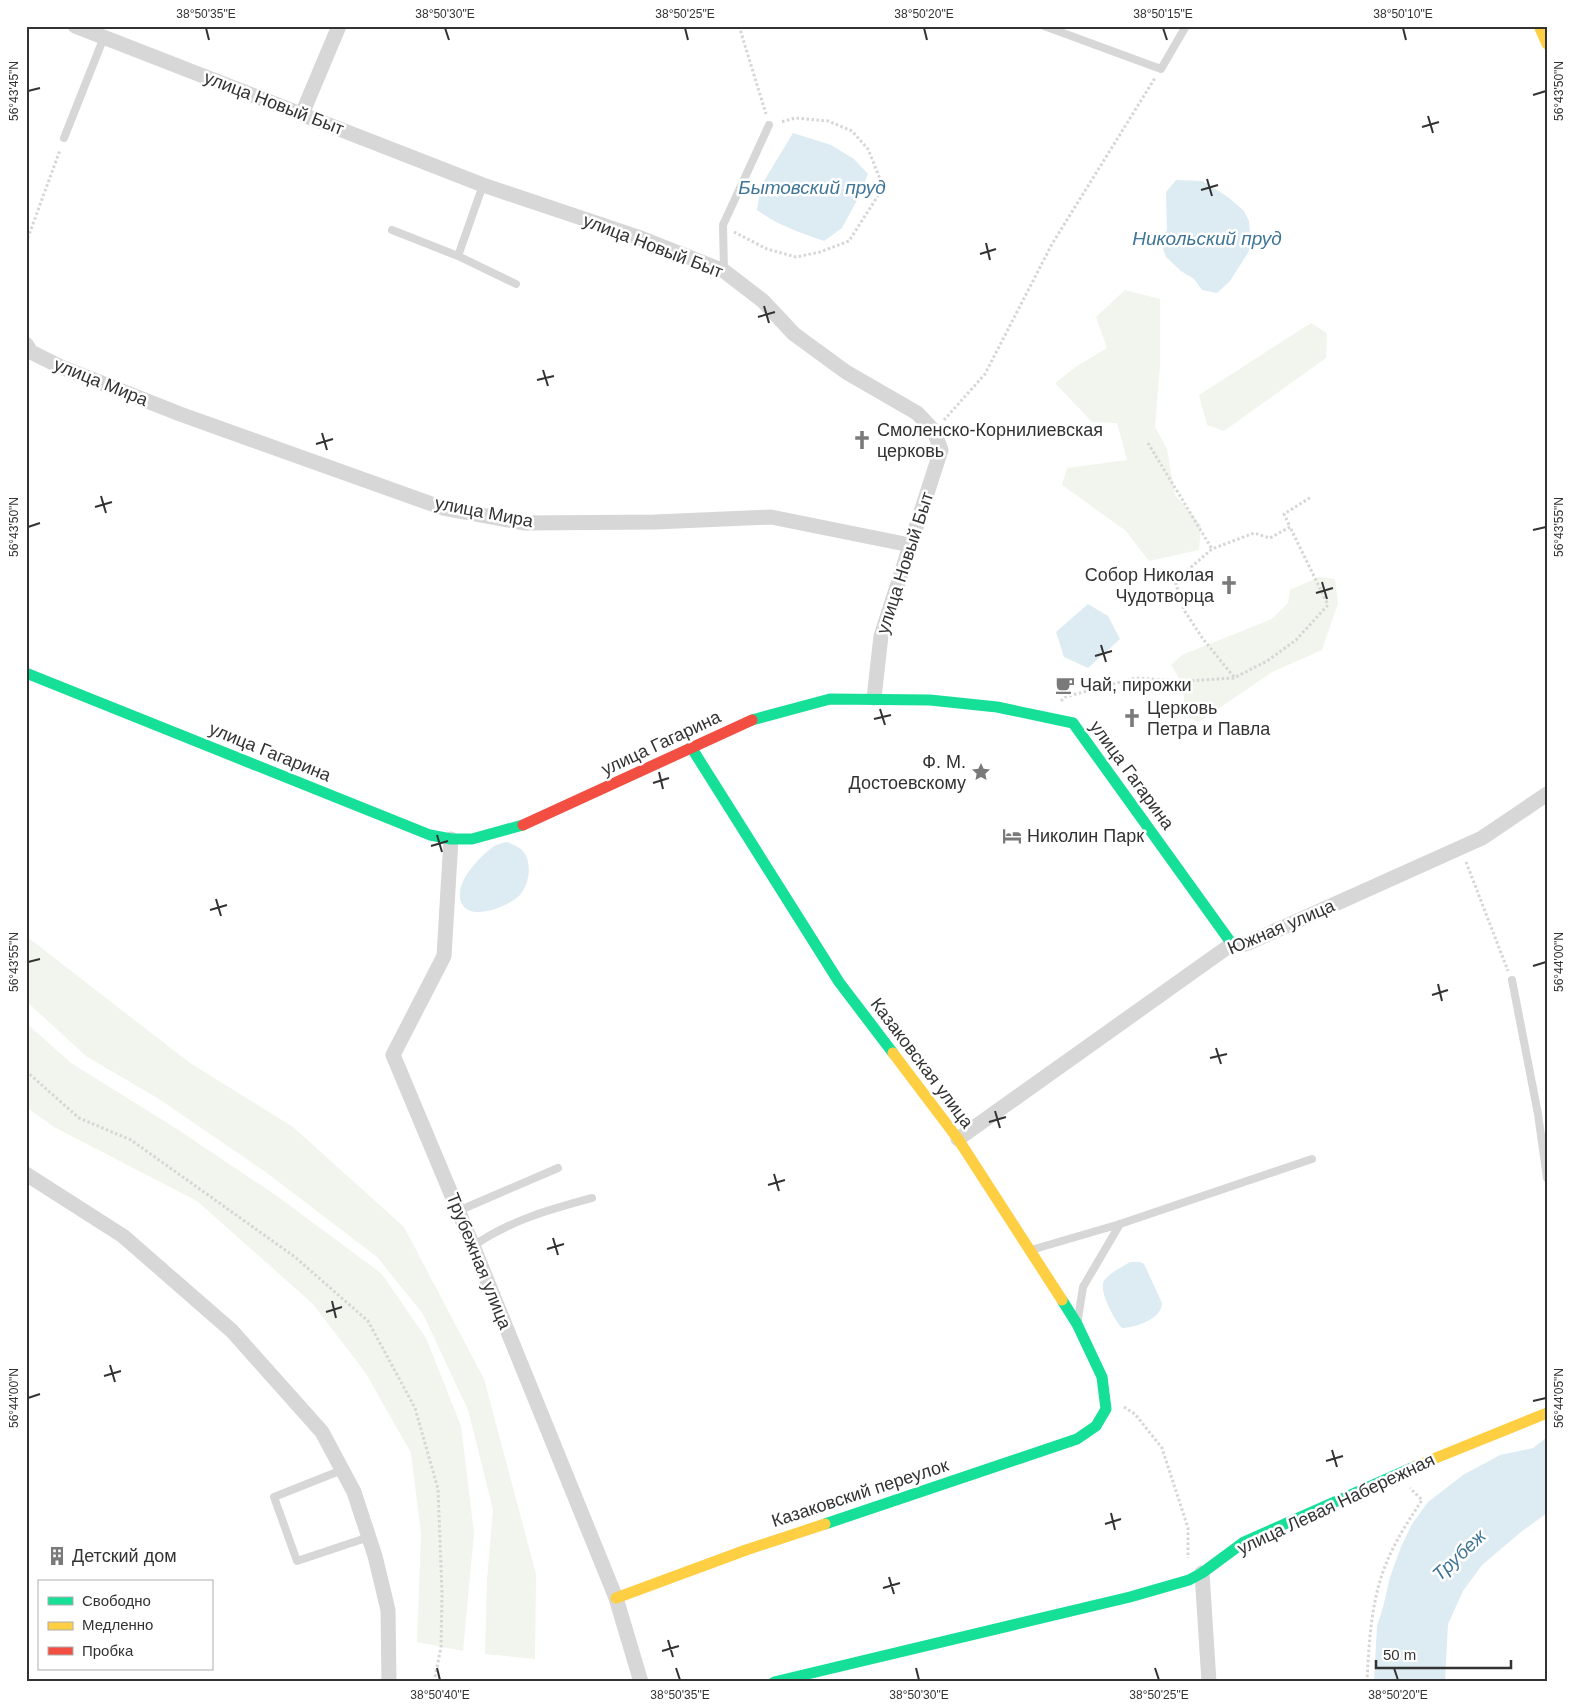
<svg xmlns="http://www.w3.org/2000/svg" width="1573" height="1708" viewBox="0 0 1573 1708" font-family="Arial,sans-serif">
	<style>
		.green { fill: #f1f5ed }
		.water { fill: #ddebf3 }
		.lines { fill: none; stroke-linecap: round; stroke-linejoin: round }
		.path { stroke: #d6d6d6; stroke-width: 3; stroke-dasharray: 2.5 2.5; stroke-linecap: butt }
		.lane { stroke: #d7d7d7; stroke-width: 8 }
		.street { stroke: #d7d7d7; stroke-width: 15 }
		.fast { stroke: #16e098; stroke-width: 11 }
		.slow { stroke: #ffcf43; stroke-width: 11 }
		.jam { stroke: #f24e42; stroke-width: 11 }
		.ticks { fill: none; stroke: #333; stroke-width: 2 }
		.labels { text-anchor: middle; dominant-baseline: central; stroke-width: 5; stroke-linejoin: round; paint-order: stroke }
		.street-label { font-size: 18px; fill: #333; stroke: #fff }
		.poi-label { font-size: 18px; fill: #333; stroke: #fff; text-anchor: start }
		.water-label { font-size: 19px; font-style: italic; fill: #3f7597; stroke: #fff }
		.neatline { fill: none; stroke: #333; stroke-width: 2 }
		.ticks-label { font-size: 12px; text-anchor: middle; fill: #333 }
	</style>
	<rect width="100%" height="100%" fill="#fff"/>
	<path class="green" d="M1125,290l35,9v66l-5,62 12,22 8,46 26,30 -2,25 -50,11 -23,-30 -64,-46 5,-17 60,-8 -10,-37 -25,-1 -37,-39 22,-17 30,-18 -11,-31z
		M1311,323l16,10 -1,25 -102,73 -17,-6 -8,-30z
		M1319,577l16,2 3,24 -16,47 -50,22 -73,50 -13,-5 -4,-34 -11,-18 11,-10 90,-36 16,-16 2,-13z
		M26,936l164,127 103,64 111,100 80,152 52,195 -1,85 -50,-5 2,-74 6,-70 -25,-100 -45,-96 -46,-57 -110,-84 -108,-74 -73,-43 -60,-55z
		M26,1023l45,40 106,66 100,67 105,78 44,64 35,88 13,107 -11,118 -46,-9 4,-108 -10,-81 -46,-81 -52,-68 -116,-103 -143,-74 -28,-20z"/>
	<path class="water" d="M793,133l38,12 23,14 14,15 -12,28 -14,26 -18,13c-23,-8 -47,-16 -67,-31l4,-24z
		M1176,180l27,1 25,16 16,14 5,10 2,27 -21,33 -13,12 -15,-3 -8,-11 -13,-8 -15,-14 -4,-12 5,-16 -1,-37z
		M1088,604l20,12 12,23 -32,29 -24,-11 -8,-25z
		M507,842c5,2 10,4 14,7 12,11 9,34 -1,46 -11,11 -48,27 -58,9 -10,-19 17,-47 31,-57 4,-3 10,-4 14,-5z
		M1130,1262h10l4,2 18,39c0,16 -27,25 -40,25 -7,-7 -24,-38 -18,-47 5,-8 18,-14 26,-19z
		M1547,1437v76l-26,19 -39,33 -19,26 -15,33 -3,58h-71l3,-56 6,-19 7,-30 11,-30 11,-23 16,-22 35,-27 37,-20 33,-7z"/>
	<g class="lines">
		<path class="path" d="M739,26l27,88
			M734,232l33,17 29,8 24,-5 29,-11 30,-47 1,-15 -12,-30 -16,-18 -24,-10 -33,-3 -14,4
			M26,243l34,-93
			M944,420l41,-46 67,-130 103,-166
			M1148,443l64,106
			M1234,677l-31,-38 -19,-29 -9,-29 37,-32 42,-16 16,5 20,-11 -6,-13 27,-17
			M1061,701l4,-4 70,-19 50,3 49,-3 33,-17 29,-21 32,-35 -38,-78
			M1466,862l42,109
			M26,1071l53,47 52,22 164,117 73,64 47,87 23,81 4,104 -1,54 -7,35
			M1124,1407l11,7 27,34 26,80v30
			M1367,1682c2,-39 4,-82 19,-118 9,-23 23,-44 36,-64l-12,-12"/>
		<path class="lane" d="M1044,26l117,43 25,-43
			M64,138l40,-101
			M483,185l-25,71 58,28
			M392,230l66,26
			M724,271l-1,-46 46,-100
			M1512,980l26,134 9,64
			M458,1211l100,-43
			M473,1246c38,-26 75,-36 119,-48
			M1031,1250l89,-26 192,-65
			M1078,1319l5,-32 37,-63
			M342,1470l-68,27 23,64 72,-24"/>
		<path class="street" d="M75,26l408,159 155,52 86,34 39,30 31,33 52,38 71,41 17,18 7,19 -60,186 -7,62
			M302,114l37,-88
			M26,344l5,8 30,15 119,47 263,94 82,15 130,-1 116,-5 139,28
			M451,839l-7,117 -51,99 80,191 143,352 25,84
			M958,1139l274,-195h14l236,-106 65,-44
			M26,1174l97,62 109,95 90,101 32,60 21,64 13,54 1,72
			M1202,1573l7,109"/>
		<path class="fast" d="M26,673l404,162 21,4h21l51,-14
			M752,720l78,-21 100,1 67,7 76,16 159,221
			M691,747l148,235 54,71
			M825,1524l252,-85 19,-13 10,-17 -4,-32 -25,-53 -15,-24
			M774,1682l356,-85 59,-17 13,-7 42,-31 172,-76"/>
		<path class="slow" d="M1539,26l8,18
			M893,1053l65,86 104,161
			M1416,1466l131,-53
			M616,1598l130,-48 79,-26"/>
		<path class="jam" d="M523,825l229,-105"/>
	</g>
	<path class="ticks" d="M206,28l3,12M445,28l4,12M685,28l3,12M924,28l3,12M1163,28l4,12M1403,28l3,12M28,91l12,-3M1533,95l13,-4M1428,116l5,17M1422,127l17,-5M1207,179l5,17M1201,190l17,-5M986,243l4,17M980,254l16,-5M764,306l5,17M758,317l17,-5M543,370l5,16M537,380l17,-4M322,433l5,17M316,444l17,-5M101,496l5,17M95,507l17,-5M28,527l12,-4M1533,530l13,-3M1322,582l5,17M1316,593l17,-5M1101,645l5,17M1095,656l17,-5M880,709l5,16M874,719l17,-4M659,772l4,17M653,783l16,-5M437,835l5,17M431,846l17,-5M216,899l5,17M210,910l17,-5M28,962l12,-3M1533,966l13,-4M1438,984l4,17M1432,995l16,-5M1216,1048l5,16M1210,1058l17,-4M995,1111l5,17M989,1122l17,-5M774,1174l5,17M768,1185l17,-5M553,1238l5,17M547,1249l17,-5M332,1301l4,17M326,1312l16,-5M110,1365l5,17M104,1376l17,-5M28,1398l12,-4M1533,1401l13,-3M1332,1450l5,17M1326,1461l17,-5M1111,1513l4,17M1105,1524l16,-5M889,1577l5,17M883,1588l17,-5M668,1640l5,17M662,1651l17,-5M437,1668l3,12M676,1668l4,12M916,1668l3,12M1155,1668l4,12M1394,1668l4,12"/>
	<defs>
		<g id="church-bare" transform="scale(1.5)"><path d="M-1.2-6h2.4v3.5h3.3v2.4h-3.3V6h-2.4V-.1h-3.3v-2.4h3.3Z" fill="#7a7a7a" stroke="#fff" stroke-width="2.5" paint-order="stroke"/></g>
		<g id="cafe-bare" transform="scale(1.5)"><path d="M-5.5-4.5H6V0H3Q3 3.5 0 3.5H-2.5Q-5.5 3.5-5.5 0ZM3-3.2v2h1.7v-2ZM-6 4.5H4V6H-6Z" fill="#7a7a7a" stroke="#fff" stroke-width="2.5" paint-order="stroke"/></g>
		<g id="sight-bare" transform="scale(1.5)"><path d="M0-6L1.8-2.2L6-1.7L2.9 1.2L3.7 5.4L0 3.3L-3.7 5.4L-2.9 1.2L-6-1.7L-1.8-2.2Z" fill="#7a7a7a" stroke="#fff" stroke-width="2.5" paint-order="stroke"/></g>
		<g id="hotel-bare" transform="scale(1.5)"><path d="M-6-4.5h1.5V1H6V5H4.5V3h-9V5H-6ZM-4 0a1.8 1.8 0 1 1 3.6 0ZM.5 0V-2.5h3Q6-2.5 6 0Z" fill="#7a7a7a" stroke="#fff" stroke-width="2.5" paint-order="stroke"/></g>
		<g id="building-bare" transform="scale(1.5)"><path d="M-4-6H4V6H1V3H-1V6H-4ZM-2.5-4.3h1.7v1.8h-1.7ZM.8-4.3h1.7v1.8H.8ZM-2.5-1h1.7V.8h-1.7ZM.8-1h1.7V.8H.8Z" fill="#7a7a7a" stroke="#fff" stroke-width="2.5" paint-order="stroke"/></g>
	</defs>
	<g fill-rule="evenodd">
		<use href="#church-bare" x="862" y="440"/>
		<use href="#church-bare" x="1229" y="585"/>
		<use href="#cafe-bare" x="1065" y="685"/>
		<use href="#church-bare" x="1132" y="718"/>
		<use href="#sight-bare" x="981" y="772"/>
		<use href="#hotel-bare" x="1012" y="836"/>
		<use href="#building-bare" x="57" y="1556"/>
	</g>
	<g class="labels">
		<g class="street-label">
			<text transform="translate(274 103) rotate(21)">улица Новый Быт</text>
			<text transform="translate(653 246) rotate(21)">улица Новый Быт</text>
			<text transform="translate(101 382) rotate(22)">улица Мира</text>
			<text transform="translate(484 512) rotate(11)">улица Мира</text>
			<text transform="translate(905 563) rotate(-72)">улица Новый Быт</text>
			<text transform="translate(661 743) rotate(-25)">улица Гагарина</text>
			<text transform="translate(270 752) rotate(22)">улица Гагарина</text>
			<text transform="translate(1132 775) rotate(54)">улица Гагарина</text>
			<text transform="translate(1281 927) rotate(-23)">Южная улица</text>
			<text transform="translate(922 1063) rotate(53)">Казаковская улица</text>
			<text transform="translate(479 1261) rotate(68)">Трубежная улица</text>
			<text transform="translate(860 1493) rotate(-18)">Казаковский переулок</text>
			<text transform="translate(1336 1504) rotate(-25)">улица Левая Набережная</text>
		</g>
		<g class="poi-label">
			<text x="877" y="430">Смоленско-Корнилиевская<tspan x="877" dy="21">церковь</tspan></text>
			<text x="1214" y="575" text-anchor="end">Собор Николая<tspan x="1214" dy="21">Чудотворца</tspan></text>
			<text x="1080" y="685">Чай, пирожки</text>
			<text x="1147" y="708">Церковь<tspan x="1147" dy="21">Петра и Павла</tspan></text>
			<text x="966" y="762" text-anchor="end">Ф. М.<tspan x="966" dy="21">Достоевскому</tspan></text>
			<text x="1027" y="836">Николин Парк</text>
			<text x="72" y="1556">Детский дом</text>
		</g>
		<g class="water-label">
			<text x="812" y="187">Бытовский пруд</text>
			<text x="1207" y="238">Никольский пруд</text>
			<text transform="translate(1459 1555) rotate(-43)">Трубеж</text>
		</g>
	</g>
	<rect width="1573" height="1708" fill="none" stroke="#ffffff" stroke-width="55"/>
	<rect x="38" y="1580" width="175" height="90" fill="#ffffff" stroke="#adadad"/>
	<rect x="48" y="1597" width="25" height="8" fill="#16e098" stroke="#adadad"/>
	<text x="82" y="1606" font-size="15" fill="#333333">Свободно</text>
	<rect x="48" y="1622" width="25" height="8" fill="#ffcf43" stroke="#adadad"/>
	<text x="82" y="1630" font-size="15" fill="#333333">Медленно</text>
	<rect x="48" y="1647" width="25" height="8" fill="#f24e42" stroke="#adadad"/>
	<text x="82" y="1656" font-size="15" fill="#333333">Пробка</text>
	<path d="M1376 1660v8h135v-8" fill="none" stroke="#333333" stroke-width="2.5"/>
	<text x="1383" y="1660" font-size="15" fill="#333333" stroke="#ffffff" stroke-width="4" paint-order="stroke">50 m</text>
	<rect x="28" y="28" width="1518" height="1652" class="neatline"/>
	<g class="ticks-label">
		<text x="206" y="18">38°50'35"E</text>
		<text x="445" y="18">38°50'30"E</text>
		<text x="685" y="18">38°50'25"E</text>
		<text x="924" y="18">38°50'20"E</text>
		<text x="1163" y="18">38°50'15"E</text>
		<text x="1403" y="18">38°50'10"E</text>
		<text transform="translate(14 91) rotate(-90)" y="4">56°43'45"N</text>
		<text transform="translate(1559 91) rotate(-90)" y="4">56°43'50"N</text>
		<text transform="translate(14 527) rotate(-90)" y="4">56°43'50"N</text>
		<text transform="translate(1559 527) rotate(-90)" y="4">56°43'55"N</text>
		<text transform="translate(14 962) rotate(-90)" y="4">56°43'55"N</text>
		<text transform="translate(1559 962) rotate(-90)" y="4">56°44'00"N</text>
		<text transform="translate(14 1398) rotate(-90)" y="4">56°44'00"N</text>
		<text transform="translate(1559 1398) rotate(-90)" y="4">56°44'05"N</text>
		<text x="440" y="1699">38°50'40"E</text>
		<text x="680" y="1699">38°50'35"E</text>
		<text x="919" y="1699">38°50'30"E</text>
		<text x="1159" y="1699">38°50'25"E</text>
		<text x="1398" y="1699">38°50'20"E</text>
	</g>
</svg>
